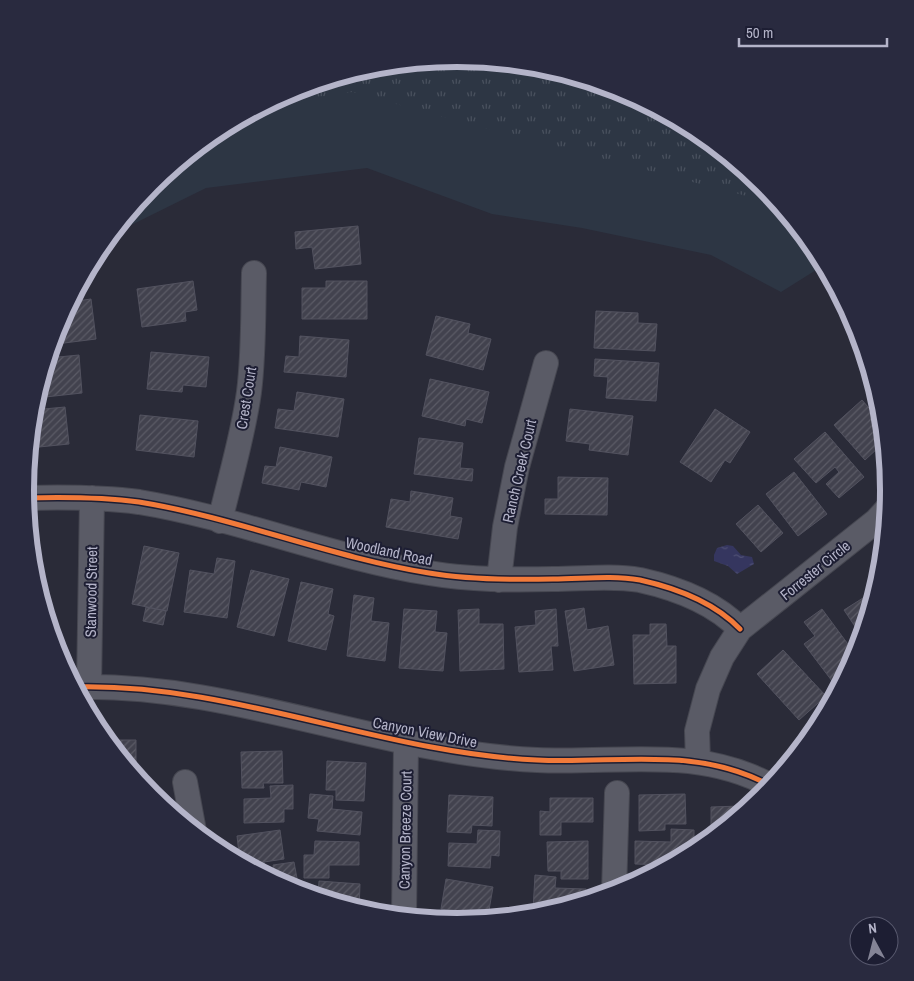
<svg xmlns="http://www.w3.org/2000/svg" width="914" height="981" viewBox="0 0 914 981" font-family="'Archivo Narrow',sans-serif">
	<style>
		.grass { fill: #2d3644 }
		.park { fill: url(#park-tufts) }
		.water { fill: url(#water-ripples) }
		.building { fill: url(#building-hatch); stroke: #52525f }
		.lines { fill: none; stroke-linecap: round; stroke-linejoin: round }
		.minor-casing { stroke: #464751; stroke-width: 26 }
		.minor { stroke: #5a5b66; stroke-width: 24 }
		.cycleway-casing { stroke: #1d1e33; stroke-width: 8 }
		.cycleway { stroke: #f17a3a; stroke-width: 5 }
		.labels { text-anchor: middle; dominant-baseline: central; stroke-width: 4; stroke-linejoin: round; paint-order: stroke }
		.street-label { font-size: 15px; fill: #b4b4c9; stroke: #1d1e33 }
		.rim { fill: none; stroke: #b4b4c9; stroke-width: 6 }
	</style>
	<defs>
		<pattern id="park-tufts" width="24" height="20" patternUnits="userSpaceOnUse" patternTransform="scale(1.25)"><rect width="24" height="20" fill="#2d3644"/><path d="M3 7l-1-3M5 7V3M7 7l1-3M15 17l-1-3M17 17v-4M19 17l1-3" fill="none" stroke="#49515e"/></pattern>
		<pattern id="water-ripples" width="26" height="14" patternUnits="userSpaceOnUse" patternTransform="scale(1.25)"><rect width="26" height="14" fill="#35365f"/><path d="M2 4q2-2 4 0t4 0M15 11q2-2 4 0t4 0" fill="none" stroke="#505175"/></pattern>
		<pattern id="building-hatch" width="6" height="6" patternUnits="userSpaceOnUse" patternTransform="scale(1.25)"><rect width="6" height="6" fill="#42424e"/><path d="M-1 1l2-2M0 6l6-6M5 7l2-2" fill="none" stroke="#5b5b66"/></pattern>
	</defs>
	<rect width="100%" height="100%" fill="#2a2b38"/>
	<path class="grass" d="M457,59l85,8 81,24 74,40 66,54 53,66 8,14 -43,27 -70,-37 -129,-27 -90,-14 -125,-46 -161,20 -95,47 41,-50 65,-54 75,-40 81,-24z"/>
	<path class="park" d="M457,59l85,8 81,24 74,40 66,54 15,19 -286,-74 -140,-38 -86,13 26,-14 81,-24z"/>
	<path class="water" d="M727,545l6,1 8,9 11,2 2,7 -17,10 -9,-8 -14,-5v-6l3,-7z"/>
	<path class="building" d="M358,226l3,38 -46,5 -3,-22 -16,2 -1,-17z
		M193,281l4,29 -12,2 1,9 -44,6 -5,-38z
		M326,281h41v38h-65v-31h24z
		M91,299l5,40 -40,5 -1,-8 3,-11 12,-23z
		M596,311l42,2v10l19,1 -2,27 -61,-3z
		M436,316l34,8 -2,9 23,6 -8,31 -57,-15z
		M300,336l49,4 -3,37 -62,-5 2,-16 13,1z
		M151,352l58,5 -3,30 -23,-2 -1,7 -35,-3z
		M79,355l3,38 -46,5 12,-40z
		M595,359l64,4 -3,38 -50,-3 2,-21 -14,-1z
		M430,379l59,13 -7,31 -16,-4 -1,7 -43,-10z
		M875,389l6,18 -12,-10z
		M297,392l47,7 -6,38 -63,-9 3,-19 16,2z
		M862,400l20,23 3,31 -6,-7 -14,13 -31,-35z
		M65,407l4,37 -40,4 4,-38z
		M570,409l63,7 -5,39 -39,-5 1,-6 -24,-3z
		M715,409l35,23 -20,31 -5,-3 -14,22 -31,-20z
		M140,415l58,6 -4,36 -58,-7z
		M825,432l39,45 -25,21 -13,-14 13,-12 -4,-5 -19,16 -22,-24z
		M419,438l44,5 -3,25 13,1 -1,12 -58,-7z
		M280,447l52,10 -6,30 -25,-5 -2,8 -37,-7 3,-17 11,1z
		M794,472l33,42 -29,22 -32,-42z
		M558,477l50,1 -1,37 -62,-1v-15h13z
		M411,491l42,7 -3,18 12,2 -4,21 -72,-12 5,-28 19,3z
		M758,505l25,28 -22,19 -25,-28z
		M29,534l3,21 9,-1 5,39 -7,1 -6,-20z
		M144,546l35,7 -12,58 -35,-7z
		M217,558l18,3 -8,57 -43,-6 6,-42 24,4z
		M251,570l38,9 -15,57 -37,-9z
		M301,582l32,7 -5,25 6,2 -8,34 -38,-9z
		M874,591l1,2 -13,44 -18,-27z
		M354,595l20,3 -3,23 18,2 -4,38 -38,-5z
		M146,607l20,4 -3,14 -20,-4z
		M584,608l3,22 21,-4 6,39 -40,6 -9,-60z
		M404,609l33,2 -2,21 12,1 -4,38 -44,-3z
		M479,609v15h24l1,45 -44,2 -2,-61z
		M556,609l2,37h-7l2,24 -34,2 -4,-45 21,-2 -1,-14z
		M822,609l34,46 -6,12 -18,14 -28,-37 11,-8 -11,-14z
		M650,624h16l1,22h9v37l-42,1 -1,-49h17z
		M783,650l43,46 -27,24 -42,-46z
		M106,740h30v22h-12z
		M282,751l1,32h-20l1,5h-22l-1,-36z
		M327,761l39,2 -2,38 -28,-1v-10h-10z
		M293,785v24h-9v13l-40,1v-24l27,-1 -1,-12z
		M310,794l23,2 -1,13 30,3 -2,23 -43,-4 2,-12 -11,-1z
		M685,794l1,30h-21v6l-26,1v-36z
		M449,795l44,2 -1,29 -20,-1 -1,8 -24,-1z
		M550,798h43v24h-32v13h-21v-24l10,1z
		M740,806l1,8 -30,24v-31z
		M671,829l23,1v22h-11v5l-15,8 -33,-1v-23l36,1z
		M280,830l4,29 -20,3 1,6 -10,2 -15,-8 -3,-26z
		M478,830l22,1 -1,25 -8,-1 -1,13 -42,-2 1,-23 28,1z
		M315,841l44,1v23h-30v13h-25v-23h10z
		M588,841v38h-27v-8h-13l-1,-29z
		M294,862l4,22 -8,1 1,4 -20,-10 4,-1 -2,-13z
		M636,872h19l-18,10z
		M535,875l21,2 -1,11 31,1v12l-35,10 -18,-1z
		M446,879l47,8 -5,29 -47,-7z
		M319,881l41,3 -1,26 -41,-12z"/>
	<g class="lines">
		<g class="minor-casing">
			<path id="minor" d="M26,498c38,-1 75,-1 113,4 98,16 191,55 290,71 41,7 83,7 124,6 29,0 58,-4 87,1 36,8 74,22 100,49
				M220,521c10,-43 23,-85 29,-129 5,-39 4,-79 5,-119
				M499,580l6,-53 12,-60 29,-104
				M75,687c158,-4 305,66 462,73 81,4 160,-15 234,26
				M89,687l3,-189
				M698,761l-1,-30 11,-42 14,-32 18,-28 136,-108 11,-12
				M185,782l9,49
				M614,892l3,-99
				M404,917l2,-174"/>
		</g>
		<use href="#minor" class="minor"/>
		<g class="cycleway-casing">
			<path id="cycleway" d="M26,498c38,-1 75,-1 113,4 98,16 191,55 290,71 41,7 83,7 124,6 29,0 58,-4 87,1 36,8 74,22 100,49
				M75,687c158,-4 305,66 462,73 81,4 160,-15 234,26"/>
		</g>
		<use href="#cycleway" class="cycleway"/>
	</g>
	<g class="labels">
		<g class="street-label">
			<text transform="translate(246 398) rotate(-81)">Crest Court</text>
			<text transform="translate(519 471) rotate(-77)">Ranch Creek Court</text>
			<text transform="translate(389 551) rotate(12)">Woodland Road</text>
			<text transform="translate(815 570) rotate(-39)">Forrester Circle</text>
			<text transform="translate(91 592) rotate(-89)">Stanwood Street</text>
			<text transform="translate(425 732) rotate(11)">Canyon View Drive</text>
			<text transform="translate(405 830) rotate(-89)">Canyon Breeze Court</text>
		</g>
	</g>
	<path d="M0 0H914V981H0ZM34 490a423 423 0 1 1 846 0a423 423 0 1 1-846 0Z" fill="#292a3f" fill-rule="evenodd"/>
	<path class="rim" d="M34 490a423 423 0 1 1 846 0a423 423 0 1 1-846 0Z"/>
	<g transform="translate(874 941) rotate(353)"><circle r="24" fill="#1d1e33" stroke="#595a6f"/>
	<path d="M0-4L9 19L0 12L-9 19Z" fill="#848496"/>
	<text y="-8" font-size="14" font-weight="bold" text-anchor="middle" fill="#b4b4c9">N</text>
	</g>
	<path d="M739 38v8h148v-8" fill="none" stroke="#b4b4c9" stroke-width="2.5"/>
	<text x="746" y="38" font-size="15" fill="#b4b4c9" stroke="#1d1e33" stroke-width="4" paint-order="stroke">50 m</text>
</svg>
